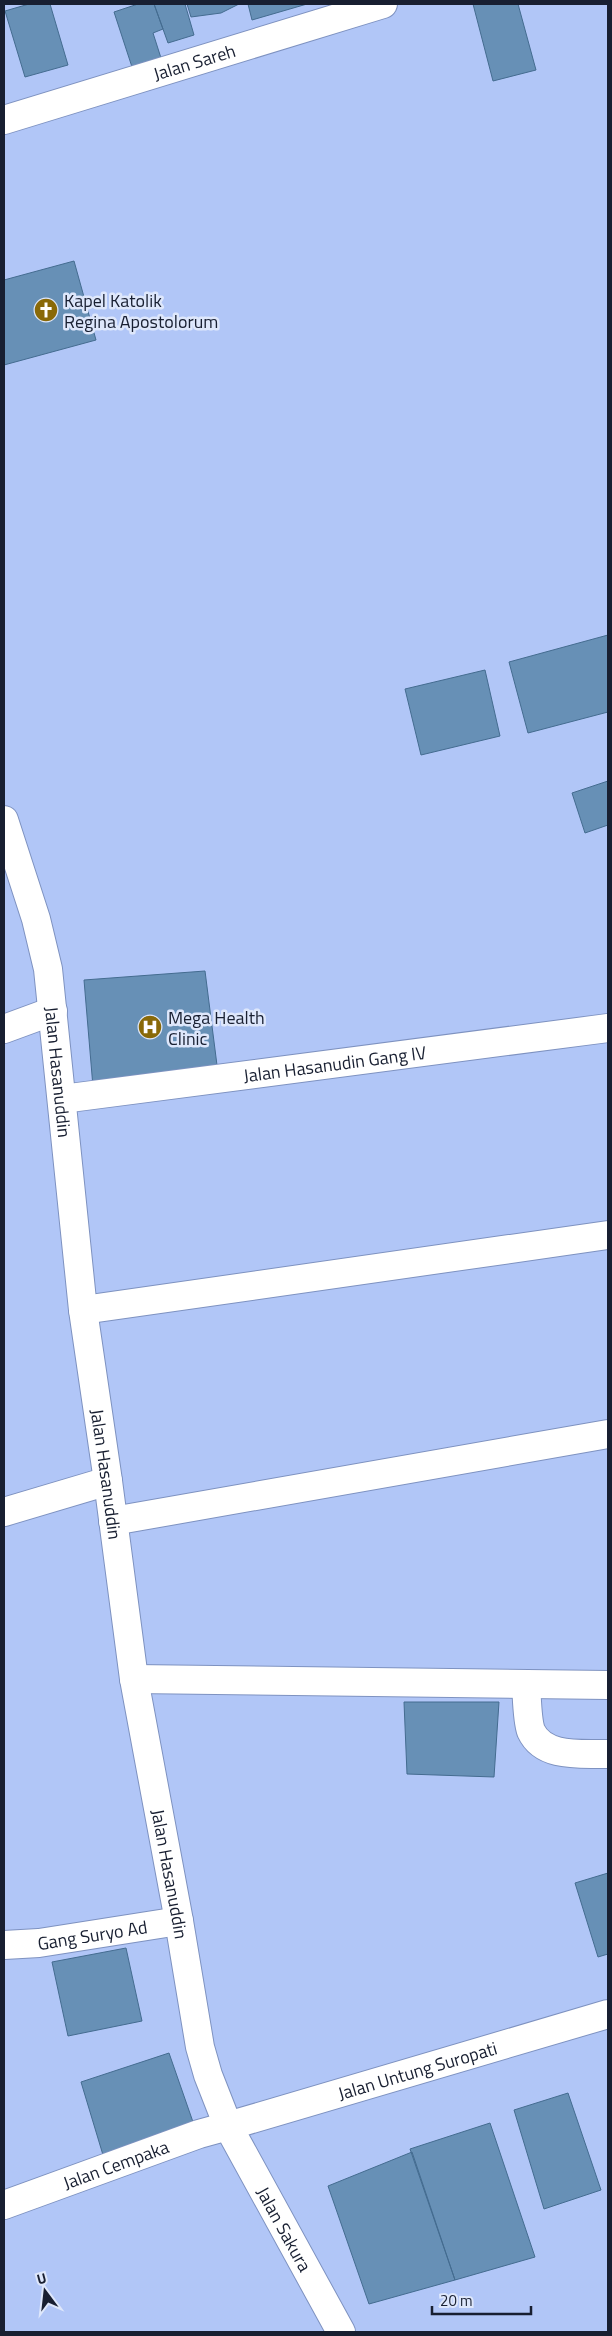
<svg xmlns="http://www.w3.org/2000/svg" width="612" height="2336" viewBox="0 0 612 2336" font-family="'Titillium Web',sans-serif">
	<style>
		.building { fill: #6790b6; stroke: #446c90 }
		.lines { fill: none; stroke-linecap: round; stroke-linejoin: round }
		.minor-casing { stroke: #7e92c0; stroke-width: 30 }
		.secondary-casing { stroke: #7e92c0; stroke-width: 30 }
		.minor { stroke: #fff; stroke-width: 28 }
		.secondary { stroke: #fff; stroke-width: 28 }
		.labels { text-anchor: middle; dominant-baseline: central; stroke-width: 5; stroke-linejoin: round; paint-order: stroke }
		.street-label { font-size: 18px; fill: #181f31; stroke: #dee7fb }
		.poi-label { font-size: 18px; fill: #181f31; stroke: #dee7fb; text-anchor: start }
	</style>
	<rect width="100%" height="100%" fill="#b1c6f7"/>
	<path class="building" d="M29,4h21l18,61 -43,12 -20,-66z
		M138,4h16l9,25 -10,4 8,25 -29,9 -18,-55z
		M154,4h31l9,31 -26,8z
		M187,4h52l-18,9 -30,4z
		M248,4h59l-55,16z
		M473,4h45l18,66 -43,11z
		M74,261l22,79 -92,25v-85z
		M608,635v77l-80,21 -19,-71z
		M485,670l15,66 -79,19 -16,-66z
		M608,781v44l-23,8 -13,-40z
		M205,971l13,102 -125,14 -9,-107z
		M404,1702h95l-5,75 -87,-3z
		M608,1873v81l-10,3 -23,-74z
		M126,1948l16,73 -74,15 -16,-74z
		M169,2053l24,69 -90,33 -22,-73z
		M568,2093l33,97 -57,19 -30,-99z
		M490,2123l45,134 -80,23 -45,-131z
		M412,2152l43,128 -86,24 -41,-118z"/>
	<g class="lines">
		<g class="minor-casing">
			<g id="minor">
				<path id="s1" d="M4,120l379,-116"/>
				<path d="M4,1029l49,-18"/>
				<path id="s2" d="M62,1099l546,-71"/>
				<path d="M83,1310l525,-75"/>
				<path d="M4,1512l104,-31"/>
				<path d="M113,1521l495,-87"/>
				<path d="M134,1679l474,6"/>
				<path d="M526,1684c1,13 1,36 5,47 13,28 52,22 77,23"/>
				<path id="s3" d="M4,1945l35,-2 140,-22"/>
				<path id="s4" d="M4,2205l195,-71 29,-8 113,206"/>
			</g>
		</g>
		<g class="secondary-casing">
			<g id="secondary">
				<path id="s5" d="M4,820l32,99 12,50 35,341 25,171 26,198 45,242 21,126 8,28 20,51 380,-112"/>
			</g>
		</g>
		<use href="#minor" class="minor"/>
		<use href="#secondary" class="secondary"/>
	</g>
	<defs>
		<g id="church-disc" transform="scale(1.25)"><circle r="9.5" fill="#896908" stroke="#dee7fb"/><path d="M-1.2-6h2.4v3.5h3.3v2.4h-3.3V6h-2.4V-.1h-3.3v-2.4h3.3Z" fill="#fff"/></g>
		<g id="hospital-disc" transform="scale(1.25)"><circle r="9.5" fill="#896908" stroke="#dee7fb"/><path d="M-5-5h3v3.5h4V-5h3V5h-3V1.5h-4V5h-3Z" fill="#fff"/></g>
	</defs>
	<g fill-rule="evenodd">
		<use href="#church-disc" x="46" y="310"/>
		<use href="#hospital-disc" x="150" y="1027"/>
	</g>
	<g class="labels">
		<g class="street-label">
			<text stroke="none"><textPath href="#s1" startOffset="199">Jalan Sareh</textPath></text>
			<text stroke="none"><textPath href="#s2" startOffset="275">Jalan Hasanudin Gang IV</textPath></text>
			<text stroke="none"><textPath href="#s5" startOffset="259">Jalan Hasanuddin</textPath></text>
			<text stroke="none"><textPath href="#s5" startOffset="664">Jalan Hasanuddin</textPath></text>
			<text stroke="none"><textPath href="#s5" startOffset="1069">Jalan Hasanuddin</textPath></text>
			<text stroke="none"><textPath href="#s3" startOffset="89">Gang Suryo Ad</textPath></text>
			<text stroke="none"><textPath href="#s5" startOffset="1526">Jalan Untung Suropati</textPath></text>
			<text stroke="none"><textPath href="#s4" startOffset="119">Jalan Cempaka</textPath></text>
			<text stroke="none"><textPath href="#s4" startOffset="355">Jalan Sakura</textPath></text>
		</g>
		<g class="poi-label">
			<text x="64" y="300">Kapel Katolik<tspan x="64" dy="21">Regina Apostolorum</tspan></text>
			<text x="168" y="1017">Mega Health<tspan x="168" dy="21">Clinic</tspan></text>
		</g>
	</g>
	<rect width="612" height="2336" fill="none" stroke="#181f31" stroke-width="10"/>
	<g transform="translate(45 2291) rotate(345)" stroke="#dee7fb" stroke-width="4" paint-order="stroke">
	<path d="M0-4L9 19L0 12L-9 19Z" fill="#181f31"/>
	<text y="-8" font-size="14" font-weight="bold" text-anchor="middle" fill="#181f31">U</text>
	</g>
	<path d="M432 2306v8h99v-8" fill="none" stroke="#181f31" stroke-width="2.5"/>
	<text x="440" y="2306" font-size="15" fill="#181f31" stroke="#dee7fb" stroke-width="4" paint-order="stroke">20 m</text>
</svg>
